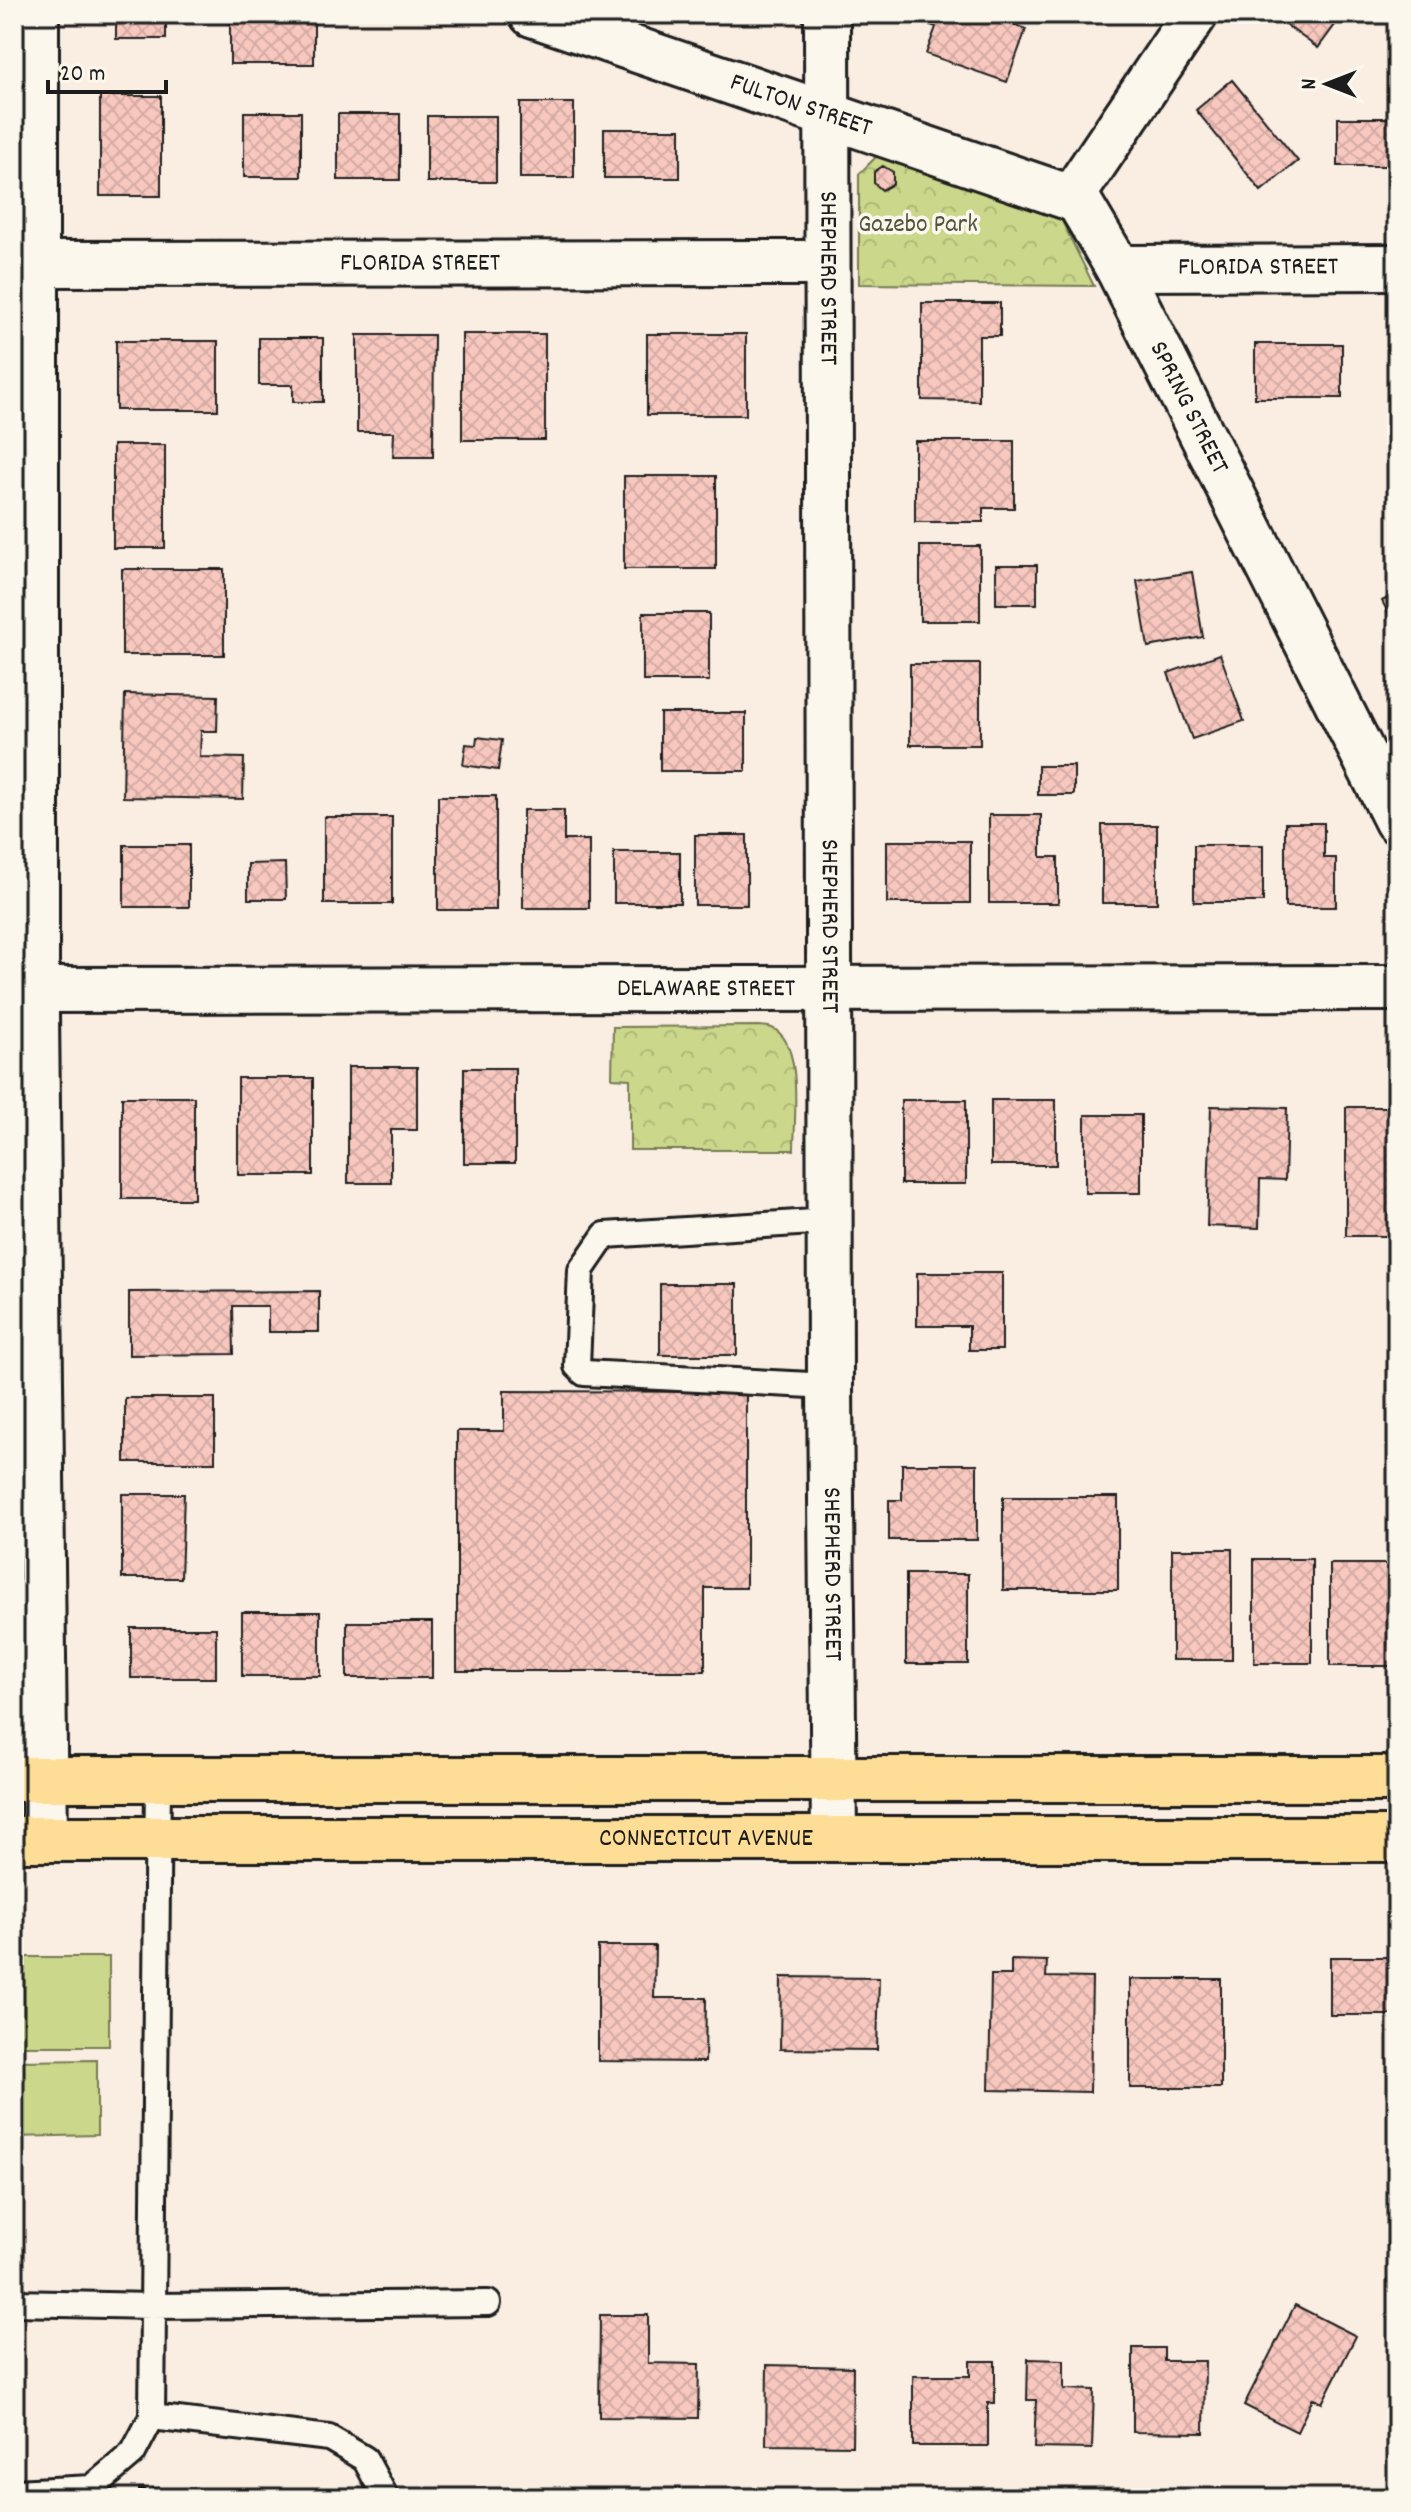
<svg xmlns="http://www.w3.org/2000/svg" width="1411" height="2512" viewBox="0 0 1411 2512" font-family="Dekko,sans-serif">
	<style>
		.grass { fill: #cbd78a; stroke: #747a53; stroke-width: 2 }
		.park { fill: url(#park-crowns); stroke: #747a53; stroke-width: 2 }
		.building { fill: url(#building-cross-hatch); stroke: #1c1c1c; stroke-width: 2 }
		.lines { fill: none; stroke-linecap: round; stroke-linejoin: round }
		.service-casing { stroke: #1c1c1c; stroke-width: 30 }
		.minor-casing { stroke: #1c1c1c; stroke-width: 50 }
		.primary-casing { stroke: #1c1c1c; stroke-width: 50 }
		.path { stroke: #1c1c1c; stroke-width: 5; stroke-dasharray: 8 6; stroke-linecap: butt }
		.service { stroke: #fbf7ec; stroke-width: 24 }
		.minor { stroke: #fbf7ec; stroke-width: 44 }
		.primary { stroke: #fedd96; stroke-width: 44 }
		.labels { text-anchor: middle; dominant-baseline: central; stroke-width: 7; stroke-linejoin: round; paint-order: stroke }
		.street-label { font-size: 26px; fill: #1c1c1c; stroke: #fbf7ec }
		.park-label { font-size: 26px; fill: #51543d; stroke: #fbf7ec }
	</style>
	<defs>
		<pattern id="park-crowns" width="20" height="18" patternUnits="userSpaceOnUse" patternTransform="scale(2)"><rect width="20" height="18" fill="#cbd78a"/><path d="M2 6a3 3 0 1 1 6 0M12 15a3 3 0 1 1 6 0" fill="none" stroke="#aeb876"/></pattern>
		<pattern id="building-cross-hatch" width="8" height="8" patternUnits="userSpaceOnUse" patternTransform="scale(2)"><rect width="8" height="8" fill="#f8c8bf"/><path d="M0 0l8 8M0 8l8-8" fill="none" stroke="#d4aba4"/></pattern>
	</defs>
	<rect width="100%" height="100%" fill="#faeee3"/>
	<filter id="ink" filterUnits="userSpaceOnUse"><feTurbulence type="fractalNoise" baseFrequency=".0125" numOctaves="2"/><feDisplacementMap in="SourceGraphic" scale="16" xChannelSelector="R" yChannelSelector="G"/><feConvolveMatrix kernelMatrix="1 2 1 2 8 2 1 2 1" color-interpolation-filters="sRGB"/></filter>
	<g filter="url(#ink)">
		<path class="grass" d="M14,1957h95v89h-95z
			M97,2060v75l-83,2v-76z"/>
		<path class="park" d="M883,150l173,59 38,77 -235,-2v-110z
			M759,1026c5,1 9,0 13,2 32,13 22,93 22,122h-164v-71l-18,-1 1,-51z"/>
		<path class="building" d="M116,14h50v25h-50z
			M230,14h84v50h-84z
			M926,14h59l41,15 -19,53 -81,-28 10,-27 -13,-5z
			M1283,14h60l-25,34 -39,-28z
			M1232,80l66,81 -37,30 -65,-81z
			M100,96h61v100h-61z
			M520,103h54v75h-54z
			M244,112h57v65h-57z
			M338,114h62v66h-62z
			M427,116h69v66h-69z
			M1338,118h57v48h-57z
			M604,129h76v49h-76z
			M883,166l10,6v12l-11,6 -8,-7v-11z
			M922,303h78v33h-21v65l-57,-1z
			M462,334h83v106h-83z
			M647,334h99v81h-99z
			M357,335h77l-1,122h-40l1,-25h-37z
			M259,338h64v64h-30v-17h-34z
			M116,341h102v69h-102z
			M1255,344h87v54h-87z
			M915,441h99v67h-31v14h-68z
			M113,445h52v103h-52z
			M624,476h92v93h-92z
			M920,546h60v75h-60z
			M996,565h41v39h-41z
			M122,569h102v86h-102z
			M1192,572l11,65 -55,10 -11,-66z
			M1397,593v37l-15,-29z
			M643,613h66v68h-66z
			M1220,654l24,67 -52,18 -24,-66z
			M910,664h70v81h-70z
			M125,694l93,2 -1,35h-16l-1,26 44,1 -1,41 -120,-2z
			M660,713h86v58h-86z
			M477,737l25,3 -4,30 -35,-5 3,-21 10,1z
			M1038,766h36v29h-36z
			M438,796h58v114h-58z
			M523,810h41v30h25v68h-66z
			M989,815h52v42h17v46h-69z
			M324,817h68v87h-68z
			M1285,823h39v35h12v49h-51z
			M1102,825h55v78h-55z
			M695,835h52v70h-52z
			M887,841h83v62h-83z
			M124,845h65v62h-65z
			M1194,845h69v57h-69z
			M614,852h66v51h-66z
			M285,863l1,36h-38v-35z
			M348,1067h69v63h-26v53h-43z
			M464,1068h51v95h-51z
			M238,1078h75v97h-75z
			M122,1097h72v102h-72z
			M901,1100h65v84h-65z
			M991,1100h65v65h-65z
			M1211,1106l76,2 -2,72 -25,-1 -1,49 -52,-2z
			M1346,1107h51v129h-51z
			M1085,1115h56v78h-56z
			M917,1273h85v77h-33v-24h-52z
			M660,1284h77v71h-77z
			M319,1291v41h-51v-26h-35l1,48 -105,1v-63z
			M504,1391l242,1v196h-41v83h-248v-240h47z
			M125,1398h90v64h-90z
			M902,1464h75v76h-88v-40h13z
			M122,1494h62l-3,84h-59z
			M1003,1497h115v93h-115z
			M1172,1549h60v111h-60z
			M1254,1559h58v104h-58z
			M1330,1564h67v102h-67z
			M906,1574h62v90h-62z
			M242,1612h78v64h-78z
			M347,1622h85v56h-85z
			M131,1628h85v50h-85z
			M598,1946h57l-1,52h52l-1,64 -107,-1z
			M1330,1957h67v58h-67z
			M1011,1960l36,1 -1,16 46,1 -2,114 -101,-2 2,-115h20z
			M781,1977l98,1 -2,72 -97,-1z
			M1130,1979h91v109h-91z
			M1295,2305l61,31 -34,67 -9,-5 -16,34 -53,-27z
			M600,2315h48v48l51,1 -1,54 -99,-1z
			M1133,2348h31v13h41l-1,72 -71,-1z
			M1028,2359l36,1v29l30,1 -2,59 -58,-1 2,-48h-9z
			M970,2361h25v42h-7v43h-75v-70h57z
			M767,2365l86,2 -1,79 -86,-1z"/>
		<g class="lines">
			<g class="service-casing">
				<path id="service" d="M830,1221l-225,14 -24,35 -4,96 7,7 246,13
					M14,2303l138,3 336,-3
					M152,2417l177,21 36,21 21,39
					M14,2492l78,-4 41,-35 19,-36 6,-638"/>
			</g>
			<g class="minor-casing">
				<g id="minor">
					<path d="M36,14v1000l9,825"/>
					<path id="s1" d="M532,14l539,184"/>
					<path id="s2" d="M827,14l3,1372 4,453"/>
					<path id="s3" d="M1195,14l-124,184 8,4 39,66 279,553"/>
					<path id="s4" d="M14,264l813,-1"/>
					<path id="s5" d="M1118,268l279,-1"/>
					<path id="s6" d="M14,990l1383,-2"/>
				</g>
			</g>
			<g class="primary-casing">
				<g id="primary">
					<path d="M14,1779h1383"/>
					<path id="s7" d="M14,1839h1383"/>
				</g>
			</g>
			<path class="path" d="M138,2490h27v8"/>
			<use href="#service" class="service"/>
			<use href="#minor" class="minor"/>
			<use href="#primary" class="primary"/>
		</g>
	</g>
	<g class="labels">
		<g class="street-label">
			<text stroke="none"><textPath href="#s1" startOffset="284">FULTON STREET</textPath></text>
			<text stroke="none"><textPath href="#s4" startOffset="406">FLORIDA STREET</textPath></text>
			<text stroke="none"><textPath href="#s5" startOffset="140">FLORIDA STREET</textPath></text>
			<text stroke="none"><textPath href="#s2" startOffset="264">SHEPHERD STREET</textPath></text>
			<text stroke="none"><textPath href="#s3" startOffset="464">SPRING STREET</textPath></text>
			<text stroke="none"><textPath href="#s2" startOffset="912">SHEPHERD STREET</textPath></text>
			<text stroke="none"><textPath href="#s6" startOffset="692">DELAWARE STREET</textPath></text>
			<text stroke="none"><textPath href="#s2" startOffset="1560">SHEPHERD STREET</textPath></text>
			<text stroke="none"><textPath href="#s7" startOffset="692">CONNECTICUT AVENUE</textPath></text>
		</g>
		<g class="park-label">
			<text x="918" y="225">Gazebo Park</text>
		</g>
	</g>
	<rect width="1411" height="2512" fill="none" stroke="#fbf7ec" stroke-width="48"/>
	<rect x="24" y="24" width="1363" height="2464" fill="none" stroke="#1c1c1c" stroke-width="3" filter="url(#ink)"/>
	<g transform="translate(1327 84) rotate(270)" stroke="#fbf7ec" stroke-width="6" paint-order="stroke">
	<path d="M0-6L14 30L0 20L-14 30Z" fill="#1c1c1c"/>
	<text y="-12" font-size="22" font-weight="bold" text-anchor="middle" fill="#1c1c1c">N</text>
	</g>
	<path d="M48 80v12h118v-12" fill="none" stroke="#1c1c1c" stroke-width="4"/>
	<text x="60" y="80" font-size="24" fill="#1c1c1c" stroke="#fbf7ec" stroke-width="6" paint-order="stroke">20 m</text>
</svg>
